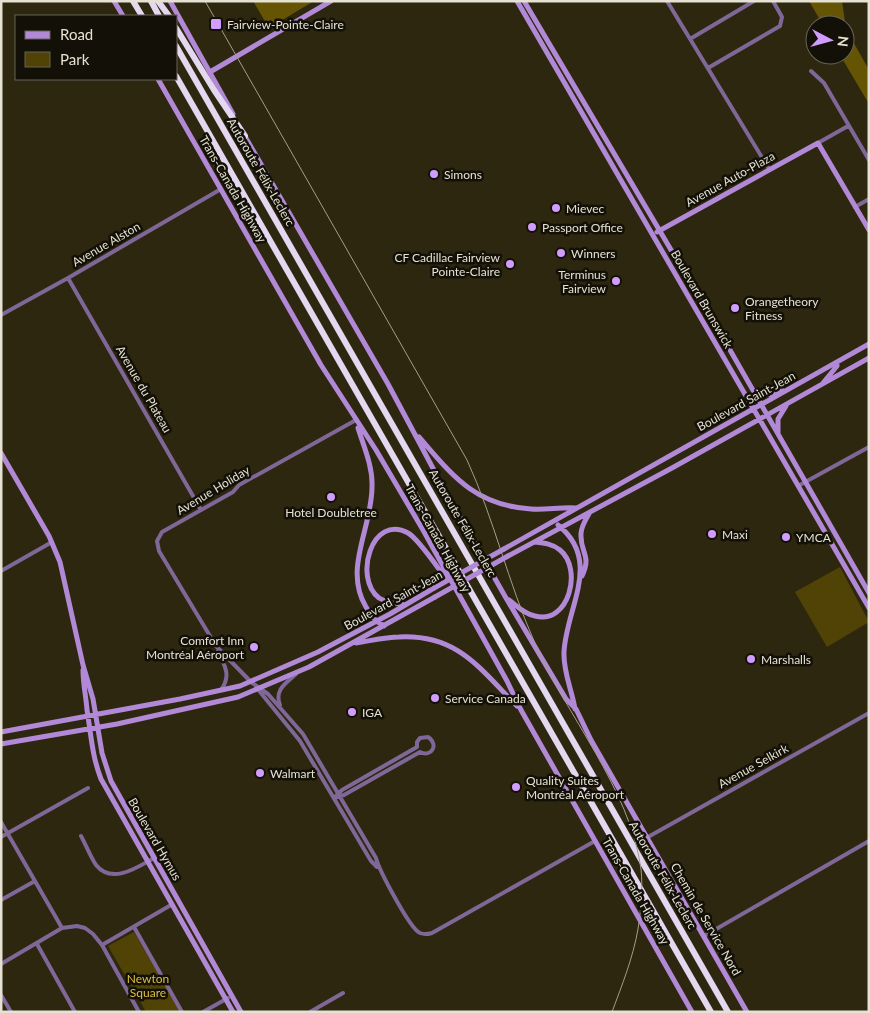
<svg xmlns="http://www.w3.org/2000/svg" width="870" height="1013" viewBox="0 0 870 1013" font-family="Lato,sans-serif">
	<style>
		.green { fill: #514306 }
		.forest { fill: #655403 }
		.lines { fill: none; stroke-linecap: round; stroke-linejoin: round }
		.street { stroke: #7f6797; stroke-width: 4 }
		.secondary { stroke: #b289d7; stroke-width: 5 }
		.highway { stroke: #e3d8f0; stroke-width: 6 }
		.tram { stroke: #a29e8c; stroke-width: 1 }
		.secondary-bridge { stroke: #b289d7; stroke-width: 5 }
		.poi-dot { fill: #d09dfe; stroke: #131007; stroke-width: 2 }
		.labels { text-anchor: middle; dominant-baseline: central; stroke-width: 5; stroke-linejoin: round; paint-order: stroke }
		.poi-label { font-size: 12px; fill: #e5e1d3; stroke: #131007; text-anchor: start }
		.street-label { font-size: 12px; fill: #e5e1d3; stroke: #131007 }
		.park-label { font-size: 12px; fill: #ddbf41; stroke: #131007 }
	</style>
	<rect width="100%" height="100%" fill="#2d2710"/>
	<path class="green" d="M840,567l29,55 -42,25 -32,-55z
		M134,932l47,80h-35l-38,-66z"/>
	<path class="forest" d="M253,1h61l-45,27z
		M809,1h33l4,28 23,41v34l-29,-49h5v-30h-22z"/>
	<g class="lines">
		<path class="street" d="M667,1l102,168
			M690,39l64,-38
			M708,68l72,-42 2,-9 -9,-16
			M811,71l13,12 45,77
			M818,143l30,-17
			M855,207l14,-8
			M68,278l133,232
			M1,315l67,-37 153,-89
			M356,420l-117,65 -6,7 -71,40 -5,9 2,10 57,95 35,36 17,12 35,40 73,124c3,12 34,71 44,75 5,2 8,1 12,0l163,-92
			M798,486l71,-39
			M1,571l51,-29
			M218,651c6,14 14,24 3,39
			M256,687l44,54 71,120 6,6
			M280,705c-6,-15 6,-22 16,-31
			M428,737c11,7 4,21 -8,15l-76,43 -10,3 8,-8 75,-43v-5l3,-4z
			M1,822l61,106
			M81,836c5,9 9,20 15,29 16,20 42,2 58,-7
			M1,837l87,-49
			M648,837l221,-124
			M1,900l34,-19
			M134,927l48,85
			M704,936l165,-95
			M37,944l38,68
			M102,945l69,-40
			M1,964l61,-36 15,-2 8,2 8,6 9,11 37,67
			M1,995l10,17
			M203,1012l25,-14
			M310,1012l33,-19"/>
		<path class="secondary" d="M114,1l9,15
			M170,1l63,113
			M517,1l352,607
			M524,1l202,342 143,250
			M210,72l121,-71
			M158,79l163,286 55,85 47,80 84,151 14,29 171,302
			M243,133l145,251 56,105 62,109 60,101 10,10 15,31 156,272
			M657,232l161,-89 51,87
			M823,383l14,-17v-4
			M755,391c10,7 17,2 27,-1
			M358,428c6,19 15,39 14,59 0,41 -29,82 -6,120 5,9 9,14 18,19
			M778,433v-14l8,-13
			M419,437c34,39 55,68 112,72 15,1 30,-2 45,-1
			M1,453l48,83 11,26 23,103 10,34 9,54 9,28 130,231
			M558,525c45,36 8,83 6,127 -1,20 8,38 11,57
			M504,549l365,-205
			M508,556l164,-88 197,-110
			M582,576c10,-21 -2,-23 -1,-42 0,-8 5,-15 9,-22
			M509,600c8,6 15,14 26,16 34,9 48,-47 25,-66 -7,-6 -16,-7 -25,-8
			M405,605c-9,-2 -18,-2 -26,-7 -26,-20 -7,-85 29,-65 11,6 31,37 39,47
			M356,643c14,-2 29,-6 43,-6 59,-3 81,32 118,69
			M83,670c0,14 3,26 4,40 4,24 5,46 14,69l132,233
			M1,732l179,-33 60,-13 78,-34 72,-38 44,-26
			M1,744l116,-20 121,-27 71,-30 126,-70"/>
		<path class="highway" d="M133,1l9,15
			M151,1l8,15
			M158,1l11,15
			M176,28l38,62 31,46
			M176,46l552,966
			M176,76l535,936"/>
		<path class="tram" d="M205,1l262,459c27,59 41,122 67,181 32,75 96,147 107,228 2,19 0,41 -3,60 -5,29 -16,56 -26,83"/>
		<path class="secondary-bridge" d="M434,588l70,-39
			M435,597l73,-41"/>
	</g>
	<g class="poi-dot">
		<rect x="210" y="18" width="12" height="12" rx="2.5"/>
		<circle cx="434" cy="174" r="5"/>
		<circle cx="556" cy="208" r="5"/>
		<circle cx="532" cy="227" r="5"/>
		<circle cx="561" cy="253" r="5"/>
		<circle cx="510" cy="264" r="5"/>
		<circle cx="616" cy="281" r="5"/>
		<circle cx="735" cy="308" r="5"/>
		<circle cx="331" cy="497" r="5"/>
		<circle cx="712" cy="534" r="5"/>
		<circle cx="786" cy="537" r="5"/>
		<circle cx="254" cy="647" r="5"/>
		<circle cx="751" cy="659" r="5"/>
		<circle cx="435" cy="698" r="5"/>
		<circle cx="352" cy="712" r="5"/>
		<circle cx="260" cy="773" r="5"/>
		<circle cx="516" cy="787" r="5"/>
	</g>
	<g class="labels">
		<g class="poi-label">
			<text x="227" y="24">Fairview-Pointe-Claire</text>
			<text x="444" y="174">Simons</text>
			<text x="566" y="208">Mievec</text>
			<text x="542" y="227">Passport Office</text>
			<text x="571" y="253">Winners</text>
			<text x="500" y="257" text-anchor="end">CF Cadillac Fairview<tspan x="500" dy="14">Pointe-Claire</tspan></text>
			<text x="606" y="274" text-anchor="end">Terminus<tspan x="606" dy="14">Fairview</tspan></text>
			<text x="745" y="301">Orangetheory<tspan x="745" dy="14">Fitness</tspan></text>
			<text x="331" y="512" text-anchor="middle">Hotel Doubletree</text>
			<text x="722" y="534">Maxi</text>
			<text x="796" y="537">YMCA</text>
			<text x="244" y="640" text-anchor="end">Comfort Inn<tspan x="244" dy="14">Montréal Aéroport</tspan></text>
			<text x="761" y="659">Marshalls</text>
			<text x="445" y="698">Service Canada</text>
			<text x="362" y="712">IGA</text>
			<text x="270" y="773">Walmart</text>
			<text x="526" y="780">Quality Suites<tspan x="526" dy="14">Montréal Aéroport</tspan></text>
		</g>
		<g class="street-label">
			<text transform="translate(261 172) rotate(60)">Autoroute Félix-Leclerc</text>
			<text transform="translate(730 179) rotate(-29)">Avenue Auto-Plaza</text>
			<text transform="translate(233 189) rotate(60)">Trans-Canada Highway</text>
			<text transform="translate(106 244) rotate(-30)">Avenue Alston</text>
			<text transform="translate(702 299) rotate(60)">Boulevard Brunswick</text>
			<text transform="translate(144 389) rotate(60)">Avenue du Plateau</text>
			<text transform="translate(746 401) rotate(-29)">Boulevard Saint-Jean</text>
			<text transform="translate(213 490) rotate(-31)">Avenue Holiday</text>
			<text transform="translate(463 523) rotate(60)">Autoroute Félix-Leclerc</text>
			<text transform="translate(438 538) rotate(61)">Trans-Canada Highway</text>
			<text transform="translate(393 600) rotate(-29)">Boulevard Saint-Jean</text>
			<text transform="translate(753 766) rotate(-29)">Avenue Selkirk</text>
			<text transform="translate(155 839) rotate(60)">Boulevard Hymus</text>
			<text transform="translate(663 875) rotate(60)">Autoroute Félix-Leclerc</text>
			<text transform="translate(636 891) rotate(60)">Trans-Canada Highway</text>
			<text transform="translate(706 919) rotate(60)">Chemin de Service Nord</text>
		</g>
		<g class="park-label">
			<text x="148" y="978">Newton<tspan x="148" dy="14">Square</tspan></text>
		</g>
	</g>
	<rect width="870" height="1013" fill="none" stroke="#e5e1d3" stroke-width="5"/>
	<rect x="15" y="15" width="162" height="65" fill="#131007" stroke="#676459"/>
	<rect x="25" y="31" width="25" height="8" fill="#b289d7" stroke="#676459"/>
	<text x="60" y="40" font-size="15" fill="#e5e1d3">Road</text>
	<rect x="25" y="52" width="25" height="15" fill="#514306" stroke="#676459"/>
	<text x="60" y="65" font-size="15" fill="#e5e1d3">Park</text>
	<g transform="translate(830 40) rotate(96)"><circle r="24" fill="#131007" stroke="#676459"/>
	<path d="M0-4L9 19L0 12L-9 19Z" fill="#d09dfe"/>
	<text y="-8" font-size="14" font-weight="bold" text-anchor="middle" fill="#e5e1d3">N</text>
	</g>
</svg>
